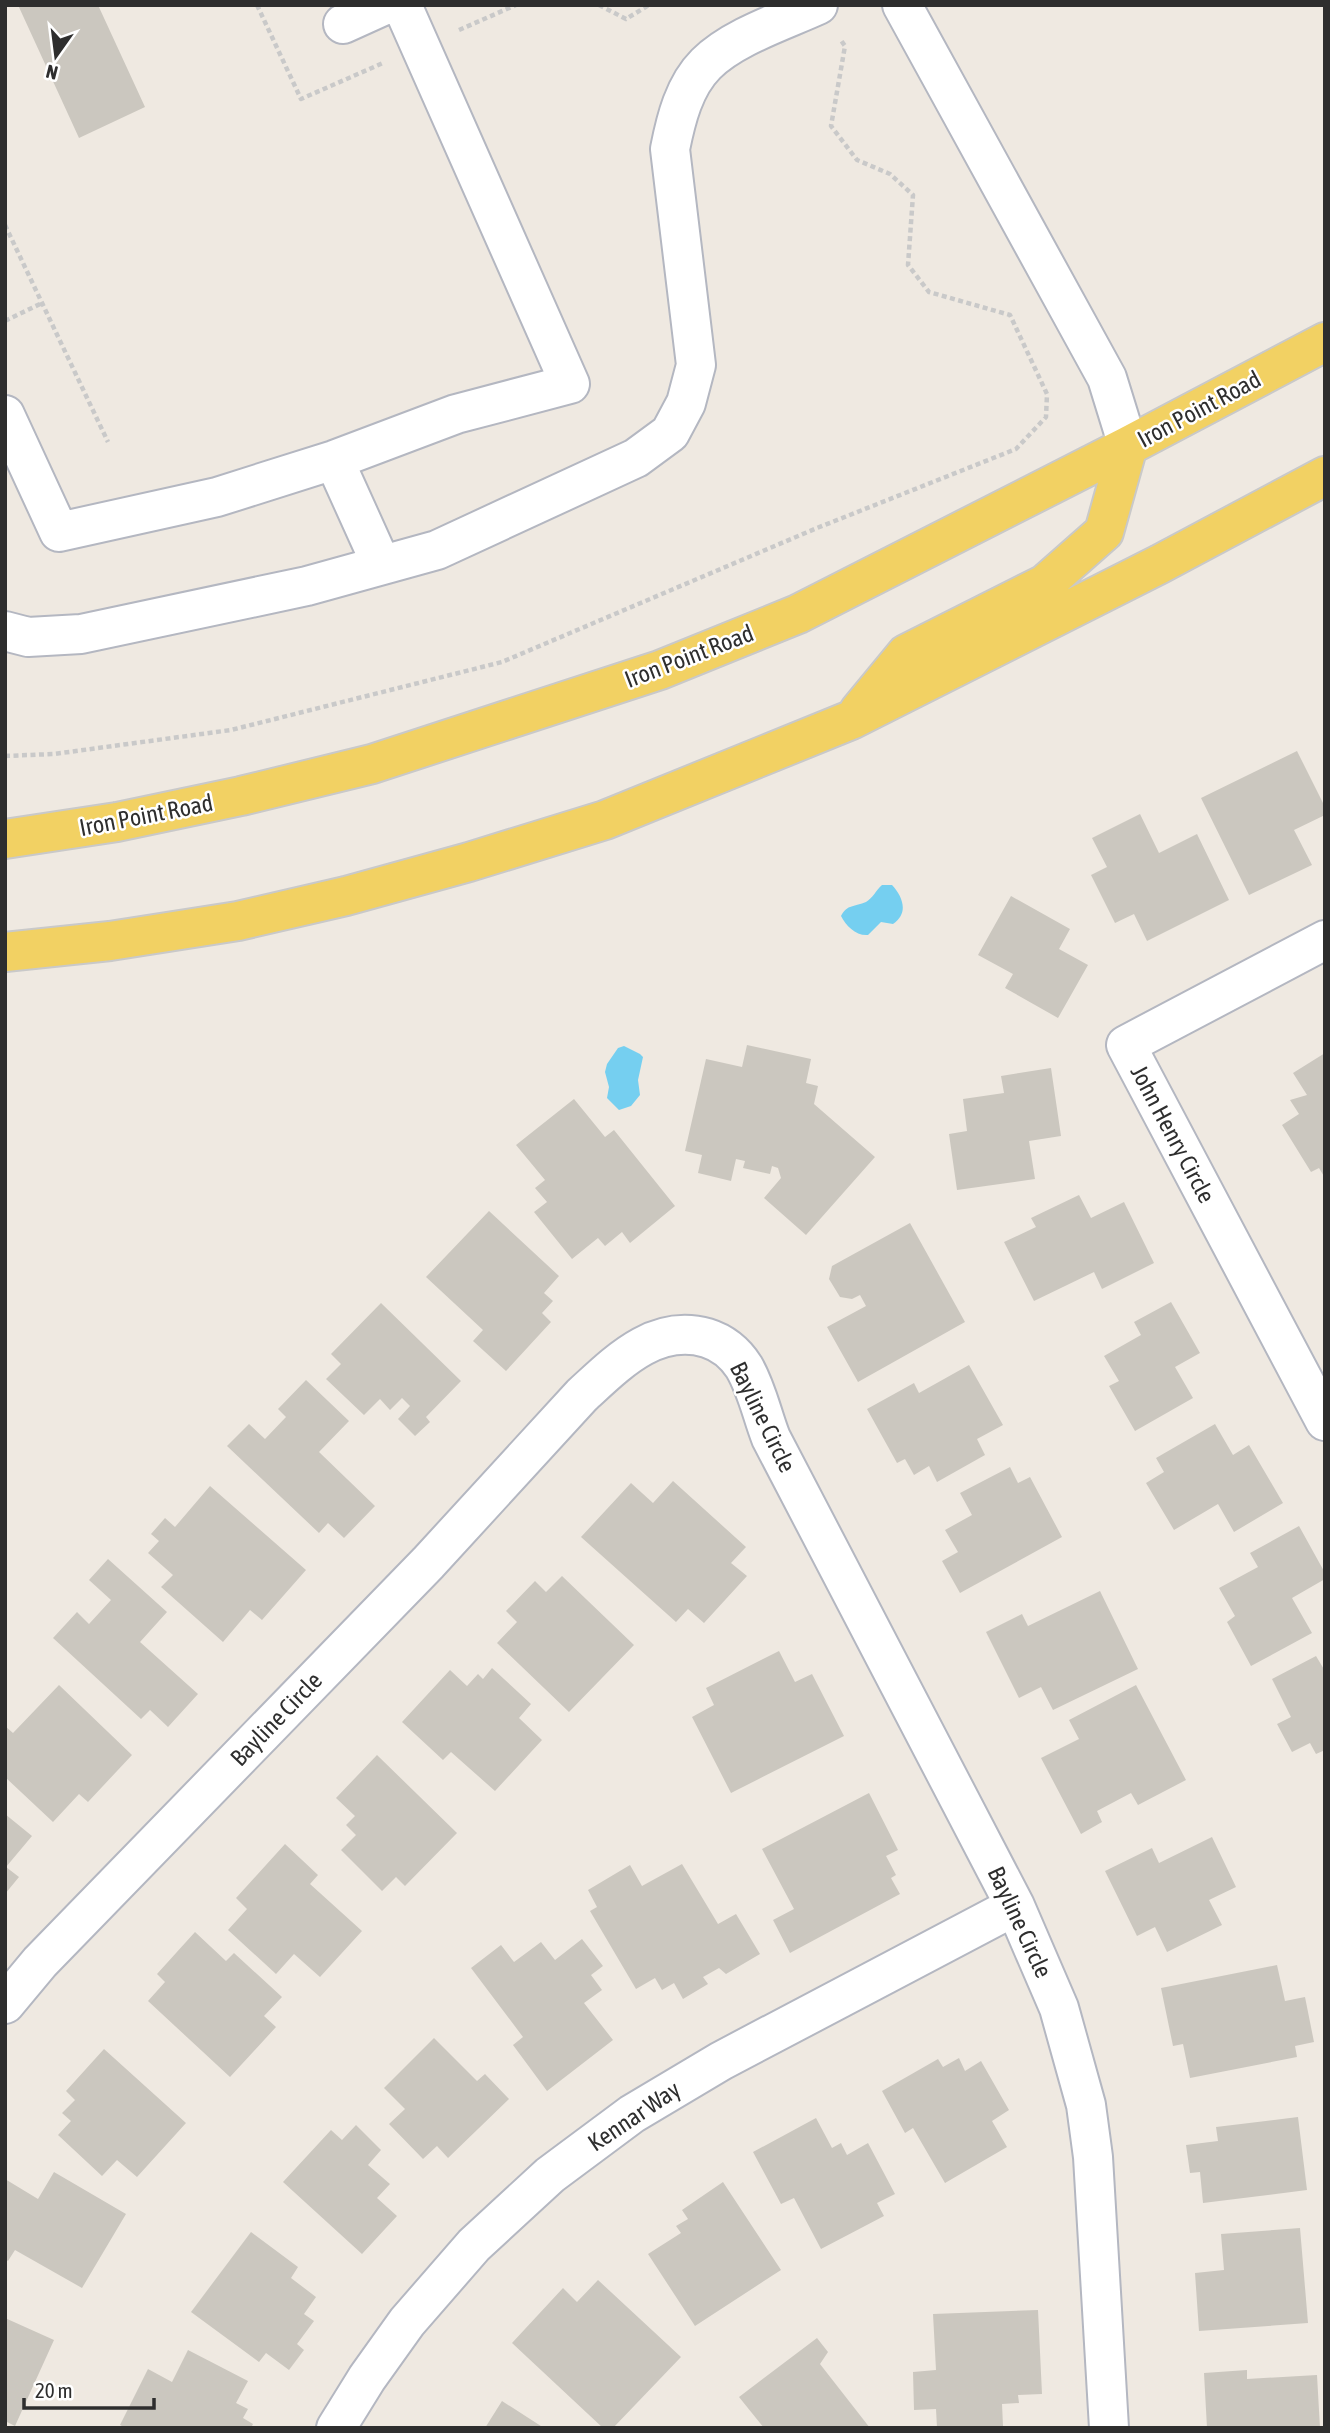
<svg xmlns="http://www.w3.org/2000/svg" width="1330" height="2433" viewBox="0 0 1330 2433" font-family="'Asap Condensed',sans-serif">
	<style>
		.water { fill: #75cff0 }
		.building { fill: #cbc7bf }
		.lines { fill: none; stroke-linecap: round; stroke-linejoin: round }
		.minor-casing { stroke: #b4b7c1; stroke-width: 42 }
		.major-casing { stroke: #c9c9c9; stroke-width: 42 }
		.path { stroke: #c9c9c9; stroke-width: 4.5; stroke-dasharray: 5 3.5; stroke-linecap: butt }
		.minor { stroke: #fff; stroke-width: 38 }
		.major { stroke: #f2d163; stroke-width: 38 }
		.labels { text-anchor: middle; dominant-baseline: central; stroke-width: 5; stroke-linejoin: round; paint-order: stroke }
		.street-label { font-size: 24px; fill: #2e2e2e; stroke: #fff }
	</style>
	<rect width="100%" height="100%" fill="#efe9e1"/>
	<path class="water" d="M882,885h10c11,12 17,28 1,39l-12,-2 -13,13c-12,1 -22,-9 -27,-19 6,-12 14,-9 25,-14 7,-4 10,-12 16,-17z
		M624,1046l16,8 3,3 -5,23 2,15 -9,11 -12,4 -12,-12 2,-11 -4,-15 2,-8 11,-16z"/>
	<path class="building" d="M18,5h80l47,102 -66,31z
		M1297,751l28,56v8l-31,15 18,35 -63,30 -48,-97z
		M1140,814l19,39 38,-19 32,66 -82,41 -13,-27 -19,9 -24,-48 16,-8 -15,-29z
		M1011,896l59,33 -11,20 29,16 -30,53 -53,-30 8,-14 -35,-19z
		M747,1045l64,14 -5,24 12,3 -4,18 61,53 -69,78 -42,-37 17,-20 -3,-10 -6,-2 -2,8 -27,-6 2,-7 -9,-2 -5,22 -33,-8 4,-18 -17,-4 21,-92 36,8z
		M1325,1053v125l-6,-10 -8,4 -29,-47 17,-11 -9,-14 17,-5 -14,-22z
		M1051,1068l10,68 -32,5 6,38 -78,11 -8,-56 18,-3 -4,-32 41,-6 -3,-17z
		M574,1099l31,38 9,-7 61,76 -45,37 -8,-11 -17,14 -7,-8 -26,21 -38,-47 13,-10 -12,-14 10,-8 -29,-35z
		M1079,1195l12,23 33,-16 30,61 -52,26 -8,-17 -60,29 -30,-59 32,-15 -5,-9z
		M489,1211l70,65 -15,17 9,8 -11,12 9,9 -45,49 -33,-30 10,-11 -57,-53z
		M910,1223l55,99 -107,60 -31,-55 39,-21 -6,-11 -8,4 -12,-2 -11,-18 3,-13z
		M1171,1302l29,51 -25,14 18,31 -58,33 -26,-45 10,-5 -15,-25 37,-21 -7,-13z
		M381,1303l80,78 -35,36 4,5 -15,14 -17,-17 12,-13 -8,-8 -12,12 -10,-11 -16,16 -38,-36 15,-15 -10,-10z
		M969,1365l34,60 -26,14 8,16 -48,27 -8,-16 -15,9 -9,-16 -8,4 -30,-54 47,-26 5,10z
		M306,1380l43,41 -30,31 56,54 -31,32 -16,-15 -9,10 -92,-87 22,-22 16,15 21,-22 -8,-8z
		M1215,1424l18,31 16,-10 34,58 -49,29 -16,-28 -44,26 -28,-47 18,-11 -8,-14z
		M1010,1467l8,16 12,-6 32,60 -102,56 -18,-32 16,-9 -13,-22 27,-15 -12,-22z
		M673,1481l73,66 -15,16 16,13 -43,47 -16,-14 -12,13 -95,-85 50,-54 22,20z
		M210,1486l96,84 -44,50 -12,-10 -27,32 -62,-55 12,-12 -25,-22 11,-12 -8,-7 14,-16 10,9z
		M1299,1526l26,47v6l-33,19 20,35 -61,33 -24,-44 8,-6 -16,-28 39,-21 -8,-14z
		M108,1559l59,53 -27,30 58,52 -30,33 -18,-17 -9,9 -88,-81 24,-26 12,12 22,-24 -22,-20z
		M562,1576l72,69 -65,67 -72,-69 20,-21 -11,-11 29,-30 11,11z
		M1100,1591l38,78 -85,41 -12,-23 -22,11 -33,-66 36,-18 6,12z
		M779,1651l16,31 17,-8 32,62 -113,57 -39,-76 22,-12 -8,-17z
		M1316,1656l9,15v79l-9,4 -6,-11 -18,9 -15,-28 14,-7 -19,-38z
		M492,1668l39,36 -12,14 23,22 -47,51 -44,-39 -8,8 -41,-38 48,-52 17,16 11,-12 5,5z
		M59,1685l73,70 -44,47 -9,-8 -26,28 -48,-45v-51l8,7z
		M1136,1685l50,95 -48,25 -7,-12 -34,18 5,11 -21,12 -40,-76 38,-19 -10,-19z
		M377,1755l80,78 -52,53 -9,-9 -14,14 -41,-41 15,-15 -10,-10 9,-9 -19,-18z
		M869,1793l29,57 -12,6 10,19 -5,3 9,16 -110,59 -17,-33 21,-11 -32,-60z
		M5,1814l27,22 -26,31 13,10 -14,17z
		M1212,1837l24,50 -27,13 13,25 -55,27 -12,-25 -18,9 -32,-65 47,-23 7,15z
		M285,1844l33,31 -8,9 52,47 -42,46 -26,-23 -18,20 -48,-44 19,-21 -11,-11z
		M682,1864l36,60 18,-10 24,40 -34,20 -7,-6 -16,9 5,7 -25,15 -9,-16 -12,7 -7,-12 -19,11 -46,-78 7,-4 -9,-17 42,-25 12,21z
		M195,1932l31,29 8,-8 48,44 -18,19 12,11 -46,50 -82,-76 17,-19 -8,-8z
		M582,1939l21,27 -12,9 11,15 -18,13 29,37 -66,51 -34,-46 10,-8 -52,-69 30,-23 13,17 27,-20 14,18z
		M1277,1965l8,36 20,-4 9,45 -19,4 2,11 -107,21 -7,-34 -10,2 -12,-58z
		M434,2038l43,43 8,-7 24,25 -61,59 -11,-12 -14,13 -34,-35 16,-15 -21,-21z
		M104,2049l82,74 -49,54 -20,-17 -15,16 -44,-41 13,-14 -9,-8 13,-13 -9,-9z
		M959,2058l6,13 16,-10 28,49 -17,11 15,26 -62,36 -32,-55 -8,5 -23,-42 56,-32 5,8z
		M1298,2117l9,73 -104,13 -3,-31 -10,1 -4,-28 32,-4 -2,-14z
		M816,2118l16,30 9,-5 6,12 21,-12 27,51 -18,9 7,13 -63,33 -27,-51 -13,6 -28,-52z
		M356,2125l25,25 -13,15 22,19 -13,14 20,18 -35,38 -79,-72 48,-52 11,10z
		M54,2172l72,42 -44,74 -67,-38 -7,11 -3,-2v-80l33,20z
		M723,2182l58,88 -86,56 -47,-72 33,-21 -5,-7 12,-7 -6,-9z
		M1300,2228l8,95 -109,8 -4,-58 29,-3 -3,-36z
		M251,2232l47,35 -7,11 25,19 -12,17 10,7 -17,23 7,6 -15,20 -23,-17 -7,9 -68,-50z
		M598,2280l83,77 -68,71h-10l-91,-85 51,-55 14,14z
		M1038,2310l4,84 -24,1 1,8 -17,1 1,22 -66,2 -1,-19 -22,1 -1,-38 23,-2 -3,-56z
		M5,2318l49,22 -39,86 -10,-5z
		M817,2338l11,14 -8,12 50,64h-106l-25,-31z
		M188,2350l60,31 -12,22 12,6 -5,9 10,6 -2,4h-125l-6,-3 28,-56 24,13z
		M1247,2370v9l70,-4 3,53h-113l-3,-55z
		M502,2401l42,27h-59z"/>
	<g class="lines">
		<g class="minor-casing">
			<path id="minor" d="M902,5l205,373 21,68
				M343,24l42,-19
				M5,415l54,117 158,-35 117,-37 122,-46 114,-30 -168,-379
				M334,460l47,104
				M5,631l23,6 53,-3 226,-48 130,-36 199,-92 34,-25 16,-30 10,-38 -26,-216c6,-30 14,-63 36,-85 27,-27 77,-43 112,-59
				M1325,940l-199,105 199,376
				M5,2004l35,-42 388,-399 154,-168c35,-32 73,-72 125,-57 16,5 28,15 37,29 13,22 18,48 27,71l244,468 44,102 27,97 7,52 16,271
				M336,2428l31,-50 40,-56 67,-77 76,-70 82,-61 89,-53 294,-155"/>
		</g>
		<g class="major-casing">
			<path id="major" d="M859,711l47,-57 139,-70 59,-52 24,-86
				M5,839l112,-17 124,-26 131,-32 288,-94 138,-56 330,-168 197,-104
				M5,952l105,-11 128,-20 108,-25 123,-34 136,-42 246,-100 309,-156 165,-88"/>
		</g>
		<path class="path" d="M257,5l44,94 82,-36
			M599,5l27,14 23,-14
			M459,30l57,-25
			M5,225l103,217
			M5,321l37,-18
			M5,756l49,-2 177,-24 271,-68 315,-134 199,-79 30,-32 1,-23 -37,-79 -81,-23 -21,-27 5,-70 -23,-21 -33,-14 -26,-34 14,-80 -5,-7"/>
		<use href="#minor" class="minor"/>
		<use href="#major" class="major"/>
	</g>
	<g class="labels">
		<g class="street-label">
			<text transform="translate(1199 409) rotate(-28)">Iron Point Road</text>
			<text transform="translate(689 656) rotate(-21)">Iron Point Road</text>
			<text transform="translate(146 815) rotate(-11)">Iron Point Road</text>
			<text transform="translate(1173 1134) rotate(62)">John Henry Circle</text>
			<text transform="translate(763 1417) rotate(64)">Bayline Circle</text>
			<text transform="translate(276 1719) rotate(-46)">Bayline Circle</text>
			<text transform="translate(1020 1922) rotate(65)">Bayline Circle</text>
			<text transform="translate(634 2116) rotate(-34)">Kennar Way</text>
		</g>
	</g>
	<rect width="1330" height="2433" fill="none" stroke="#2e2e2e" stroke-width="14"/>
	<g transform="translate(56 56) rotate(194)" stroke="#ffffff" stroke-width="5" paint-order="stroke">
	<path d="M0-5L12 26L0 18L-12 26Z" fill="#2e2e2e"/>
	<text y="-10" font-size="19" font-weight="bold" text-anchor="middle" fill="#2e2e2e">N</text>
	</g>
	<path d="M24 2398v10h130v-10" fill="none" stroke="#2e2e2e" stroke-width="3.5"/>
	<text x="35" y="2398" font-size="21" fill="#2e2e2e" stroke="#ffffff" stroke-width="5" paint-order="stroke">20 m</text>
</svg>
